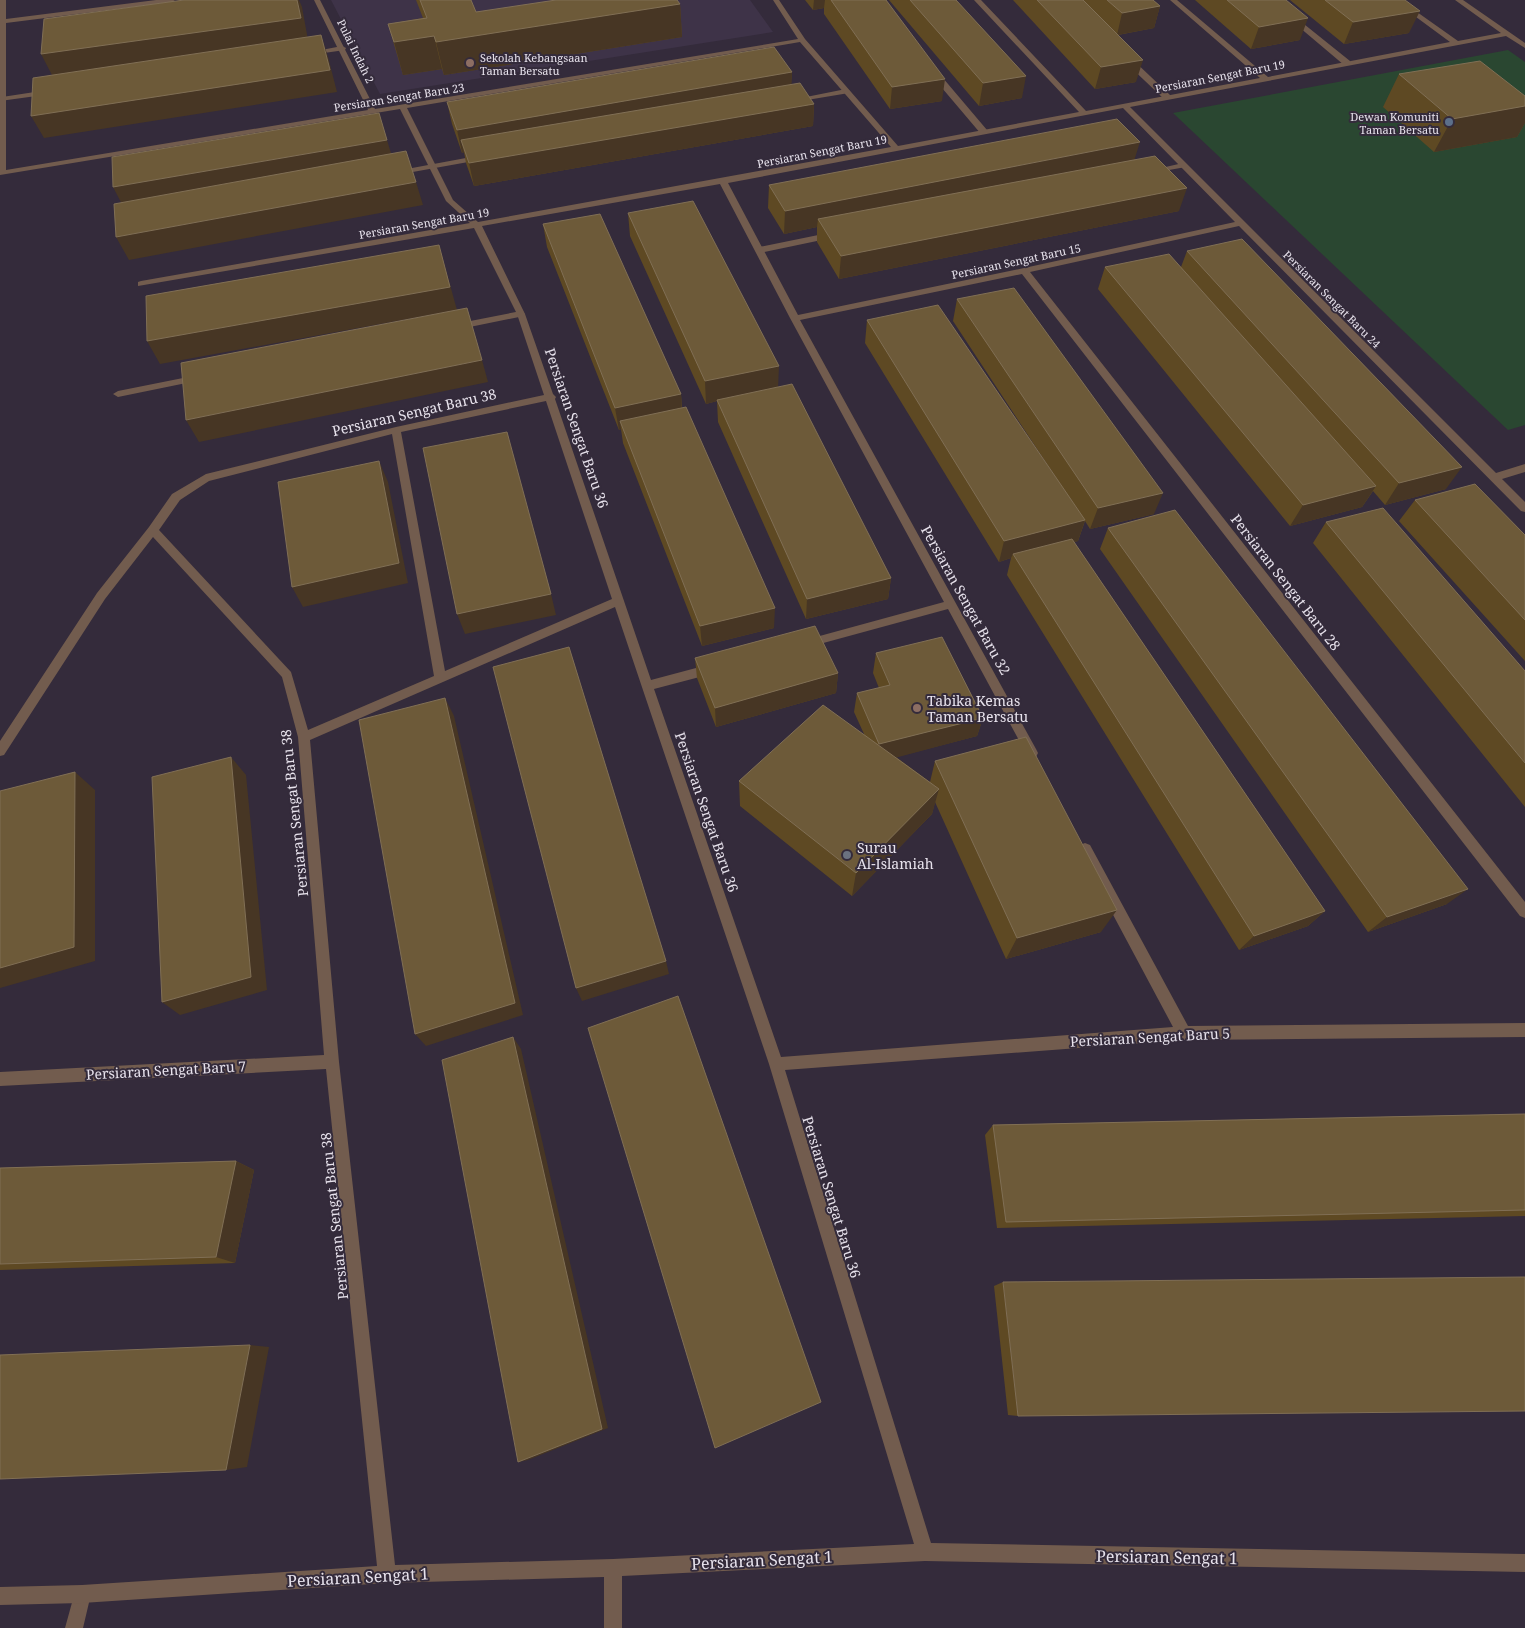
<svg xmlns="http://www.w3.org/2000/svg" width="1525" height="1628" viewBox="0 0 1525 1628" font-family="'Noto Serif',serif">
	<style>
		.built { fill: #3e3348 }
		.green { fill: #2a4731 }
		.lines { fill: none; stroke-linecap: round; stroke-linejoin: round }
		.lane { fill: #725c4e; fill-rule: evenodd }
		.street { fill: #725c4e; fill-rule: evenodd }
		.wall { fill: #5e4923 }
		.shaded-wall { fill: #473624 }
		.building { fill: #6d5a39; stroke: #806f55 }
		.education-dot { fill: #8d6e63; stroke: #342b3b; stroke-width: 2 }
		.service-dot { fill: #5c6f8a; stroke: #342b3b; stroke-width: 2 }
		.worship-dot { fill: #6b7280; stroke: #342b3b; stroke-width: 2 }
		.labels { text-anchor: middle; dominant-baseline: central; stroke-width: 4; stroke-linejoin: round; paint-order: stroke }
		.far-street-label { font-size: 11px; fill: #e7e2ec; stroke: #342b3b }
		.far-poi-label { font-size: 11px; fill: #e7e2ec; stroke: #342b3b; text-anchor: start }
		.street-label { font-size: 14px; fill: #e7e2ec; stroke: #342b3b }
		.poi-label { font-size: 14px; fill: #e7e2ec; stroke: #342b3b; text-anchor: start }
		.near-street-label { font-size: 16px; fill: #e7e2ec; stroke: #342b3b }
	</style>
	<rect width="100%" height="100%" fill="#342b3b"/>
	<path class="built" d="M331,0h419l23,32 -393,62z"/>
	<path class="green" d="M1508,50l17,12v363l-17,5 -335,-317z"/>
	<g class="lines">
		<path class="lane" d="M1267,0h7l76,61v4h-6z
			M342,46l4,2 -1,2 -35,5 -4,-2z
			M1124,57h6l40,38v4h-6l-40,-38z
			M931,71h6l50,59v4h-6l-50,-59z
			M846,89l4,2 -1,2 -54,9 -4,-2z
			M48,90h3v4l-51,7v-4h2z
			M482,155h3v4l-89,16 -4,-2 4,-2z
			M1183,163l4,2 -1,2 -34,6 -4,-2z
			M833,232l4,3 -1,2 -77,16 -4,-3 4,-3z
			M521,311l4,3 -1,2 -69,14 -5,-3 5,-3z
			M198,375l3,1v4l-83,17 -5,-3 5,-3z
			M82,1585l6,3 3,6 -8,34h-18l11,-40z"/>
		<path class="street" d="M0,0h6v19l150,-19h19l-3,2 -166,21v147l362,-60 -54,-110h6l55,109 423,-70 -25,-39h6l26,39 93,107 181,-34 -105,-112h7l105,111 174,-33 -90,-78h7l91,77 182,-35 -57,-42h7l58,41 43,-8 -46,-33h8l62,43v5l-19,-12 -376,71 366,366 29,-9v8l-23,7 23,23v10l-4,-1 -282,-285 -209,46 495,630v16l-5,-2 -498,-642 -222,46 236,429 2,4 -2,4h-8l-80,-148 -143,39 -4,-1 -2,-3 6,-4 139,-38 -154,-284 -70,-134 -238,42 43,88 28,80 3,3 -1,2 96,281 60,-16 6,5 -6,5 -57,15 127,368 392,-30 -93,-174 -1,-4 1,-4 5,-2 5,2 98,181 337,-3v14l-341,3 -399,30 146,473 594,11v18l-600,-11 -303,15v52h-18v-51l-217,6 -305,20 -82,2v-18l82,-2 295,-19 -51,-497 -326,17v-14l324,-17 -26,-318 -16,-60 -129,-140 -48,62 -101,156 -4,1v-15l97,-148 52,-66 23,-33 34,-20 190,-47 148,-32 -27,-81 -43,-86 -336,58v-4l3,-1 329,-58 -24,-22 -46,-92 -400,66zM800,42l91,105 -413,75 -25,-22 -46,-92zM1123,108l112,114 -211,46 -226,47 -70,-132zM546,401l66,198 -167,72 -44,-239zM392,434l42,242 -126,54 -17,-58 -132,-142 21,-30 29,-19zM615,607l154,457 145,480 -301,15 -218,6 -56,-503 -29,-322z"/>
	</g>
	<path class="wall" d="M416,0h55l5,12 204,-8 2,33 -238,38 -2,-6 -39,6 -15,-51 35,-6z
		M805,0h81l56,101 -52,8 -66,-95v-6l-11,2z
		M889,0h67l66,98 -43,8z
		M1013,0h140l7,6 -6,22 -36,7 18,47 -41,7z
		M1195,0h91l14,40 -49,9z
		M1290,0h115l4,33 -65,11z
		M792,72l-1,12 23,20 -1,22 -339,60 -8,-23 -2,-11 -2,1 -10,-29 -5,-22z
		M1399,74l126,22v27l-8,14 -83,15 -51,-45z
		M1134,159l45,52 -340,68 -22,-37v-15l-33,7 -16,-26 1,-23z
		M628,213l150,174 113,191 -3,21 -82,20 -88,-197 -1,-21 -11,3 -76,-168z
		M543,224l138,170 1,14 92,220 -72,18 -79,-203 -2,-14 -2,1 -72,-183z
		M1187,251l259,238 -61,16 -12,-14 -11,16 -72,19 -192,-237 7,-22h76z
		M957,299l197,215 -64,15 -5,-8 -7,20 -4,1 251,369 -17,15 -69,24 -232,-375 4,-17 -12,4 -134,-219 2,-23 189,158 -103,-157z
		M1415,500l110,35v126l-126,-140z
		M1326,522l199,149v136l-212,-264z
		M1108,528l339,376 -79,28 -268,-383z
		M876,653l107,65 -6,18 -81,21 34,25 5,-21 166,171 -95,27 -71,-157 -3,12 -80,82 -112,-90 -1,-25 125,-47 -10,-22 3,-19 22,-5 -6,-15z
		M695,658l143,15 -2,20 -120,34 -19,-49z
		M1525,1114v102l-528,12 -12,-93 8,-10z
		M236,1161l18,9 -19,93 -235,7v-102z
		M1003,1282l15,134 -10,-1 -14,-129z"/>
	<path class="shaded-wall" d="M297,0h2l3,7 6,33 -255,37 -12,-23z
		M814,0h11l-1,8 -11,2z
		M680,4l2,33 -238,38 -8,-33z
		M1160,6l-6,22 -37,7 5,-22z
		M1420,11l-11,22 -65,11 9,-22z
		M1308,18l-8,22 -49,9 8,-22z
		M321,35l7,22 9,35 -293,46 -13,-22z
		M434,36l8,33 -39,6 -9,-33z
		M1143,60l-7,22 -41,7 6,-22z
		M792,72l-1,22 -330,46 3,12 -2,1 -5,-23z
		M1026,76l-4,22 -43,8 4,-23z
		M945,79l-3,22 -52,8 2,-22z
		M814,104l-1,22 -339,60 -5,-23z
		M1525,106v17l-8,14 -83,15 18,-33z
		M387,140l7,23 -269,47 -12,-23z
		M1140,142l-7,22 -315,55 -1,8 -33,7 1,-23z
		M416,182l7,23 -294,55 -13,-23z
		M1187,188l-8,23 -340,68 2,-23z
		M439,245l18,65 -297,54 -13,-23z
		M482,360l6,22 -289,60 -13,-22z
		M779,366l-1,23 -61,11v1l-11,3 -1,-23z
		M681,394l1,22 -62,5 1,8 -2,1 -4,-22z
		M379,461l9,21 20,101 -105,24 -11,-20z
		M1462,467l-16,22 -61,16 14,-22z
		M1376,486l-14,21 -72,19 13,-21z
		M1163,493l-9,21 -64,15 8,-21z
		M1085,520l-7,21 -63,16 -2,-3 -2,4 -12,4 5,-21z
		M891,578l-3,21 -82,20 1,-20z
		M551,594l5,21 -91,19 -8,-20z
		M775,608l-1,20 -72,18 -2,-20z
		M838,673l-2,20 -120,34 -1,-19z
		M445,698l9,18 69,299 -97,31 -11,-12z
		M983,718l-6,18 -101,27 3,-19z
		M231,757l15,18 21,215 -87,25 -18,-13z
		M75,772l20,18v171l-95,27v-20z
		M939,789l-7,25 -80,82 4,-23z
		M1468,889l-21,15 -79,28 19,-15z
		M1117,910l-16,22 -95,27 11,-21z
		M1325,911l-17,15 -69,24 15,-14z
		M666,961l3,13 -87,27 -6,-13z
		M513,1037l8,12 87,379 -80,32 -10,2z
		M236,1161l18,9 -19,93 -19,-6z
		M250,1345l19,2 -22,120 -21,3z"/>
	<path class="building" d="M184,0h113l4,18 -260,36 3,-35z
		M420,0h51l5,12 80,-12h121l3,4 -244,38 -2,-6 -40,6 -6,-18 39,-6z
		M831,0h55l59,79 -53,8z
		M910,0h46l70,76 -43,7z
		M1037,0h46l60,60 -42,7z
		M1107,0h46l7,6 -38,7z
		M1227,0h59l22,18 -49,9z
		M1325,0h80l15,11 -67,11z
		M321,35l9,35 -299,46 2,-38z
		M774,47l18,25 -335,58 -10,-28z
		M1480,61l45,35v10l-73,13 -53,-45z
		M800,83l14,21 -345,59 -8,-23z
		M379,113l8,27 -274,47 -1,-30z
		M1117,119l23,23 -355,69 -16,-26z
		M406,151l10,31 -300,55 -2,-33z
		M1155,156l32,32 -346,68 -23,-37z
		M693,201l86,165 -74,15 -77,-168z
		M600,214l81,180 -66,14 -72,-184z
		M1242,239l220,228 -63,16 -212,-232z
		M439,245l11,42 -303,54 -1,-45z
		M1169,254l207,232 -73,19 -198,-238z
		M1014,288l149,205 -65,15 -141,-209z
		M938,305l147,215 -81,21 -137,-221z
		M467,308l15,52 -296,60 -5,-57z
		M792,384l99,194 -84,21 -90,-199z
		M686,407l89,201 -75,18 -80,-205z
		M507,432l44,162 -94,20 -34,-166z
		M379,461l20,102 -107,24 -14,-105z
		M1475,484l50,51v85l-110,-120z
		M1383,508l142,163v92l-199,-241z
		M1175,510l293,379 -81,28 -279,-389z
		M1072,539l253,372 -71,25 -241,-382z
		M815,626l23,47 -123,35 -20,-50z
		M942,637l41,81 -104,26 -22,-51 33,-8 -14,-32z
		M569,647l97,314 -90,27 -83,-321z
		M445,698l70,305 -100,31 -56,-314z
		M823,705l116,84 -83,84 -117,-92z
		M1026,737l91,173 -100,28 -82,-177z
		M231,757l20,220 -89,25 -10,-225z
		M75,772l-1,175 -74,21v-177z
		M678,996l143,406 -106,46 -127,-420z
		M513,1037l89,392 -84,33 -76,-402z
		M1525,1114v96l-519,12 -13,-97z
		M236,1161l-20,96 -216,7v-96z
		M1525,1277v134l-507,5 -15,-134z
		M250,1345l-24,125 -226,9v-124z"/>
	<g class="education-dot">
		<circle cx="470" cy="63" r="5"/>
		<circle cx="917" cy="708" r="5"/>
	</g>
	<circle class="service-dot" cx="1449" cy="122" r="5"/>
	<circle class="worship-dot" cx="847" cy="855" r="5"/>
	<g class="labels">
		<g class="far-street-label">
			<text transform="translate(356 51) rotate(64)">Pulai Indah 2</text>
			<text transform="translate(1220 76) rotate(-11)">Persiaran Sengat Baru 19</text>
			<text transform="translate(399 97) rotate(-9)">Persiaran Sengat Baru 23</text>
			<text transform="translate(822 151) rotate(-11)">Persiaran Sengat Baru 19</text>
			<text transform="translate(424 223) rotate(-10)">Persiaran Sengat Baru 19</text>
			<text transform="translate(1016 261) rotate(-12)">Persiaran Sengat Baru 15</text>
			<text transform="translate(1332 299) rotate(45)">Persiaran Sengat Baru 24</text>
		</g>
		<g class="far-poi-label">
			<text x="480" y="57">Sekolah Kebangsaan<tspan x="480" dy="13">Taman Bersatu</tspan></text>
			<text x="1439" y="116" text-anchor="end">Dewan Komuniti<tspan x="1439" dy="13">Taman Bersatu</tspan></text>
		</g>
		<g class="street-label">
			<text transform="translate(414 412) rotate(-13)">Persiaran Sengat Baru 38</text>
			<text transform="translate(577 428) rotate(71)">Persiaran Sengat Baru 36</text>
			<text transform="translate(1286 582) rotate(52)">Persiaran Sengat Baru 28</text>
			<text transform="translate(966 600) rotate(61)">Persiaran Sengat Baru 32</text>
			<text transform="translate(707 812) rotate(71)">Persiaran Sengat Baru 36</text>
			<text transform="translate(294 813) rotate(-96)">Persiaran Sengat Baru 38</text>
			<text transform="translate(1150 1037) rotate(-3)">Persiaran Sengat Baru 5</text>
			<text transform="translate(166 1070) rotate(-3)">Persiaran Sengat Baru 7</text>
			<text transform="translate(832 1197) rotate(73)">Persiaran Sengat Baru 36</text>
			<text transform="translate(334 1216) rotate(-96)">Persiaran Sengat Baru 38</text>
		</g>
		<g class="poi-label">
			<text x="927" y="700">Tabika Kemas<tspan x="927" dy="16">Taman Bersatu</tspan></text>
			<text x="857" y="847">Surau<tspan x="857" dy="16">Al-Islamiah</tspan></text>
		</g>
		<g class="near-street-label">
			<text transform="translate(1167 1557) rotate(1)">Persiaran Sengat 1</text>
			<text transform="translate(762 1560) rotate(-3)">Persiaran Sengat 1</text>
			<text transform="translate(358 1577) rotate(-3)">Persiaran Sengat 1</text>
		</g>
	</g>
</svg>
